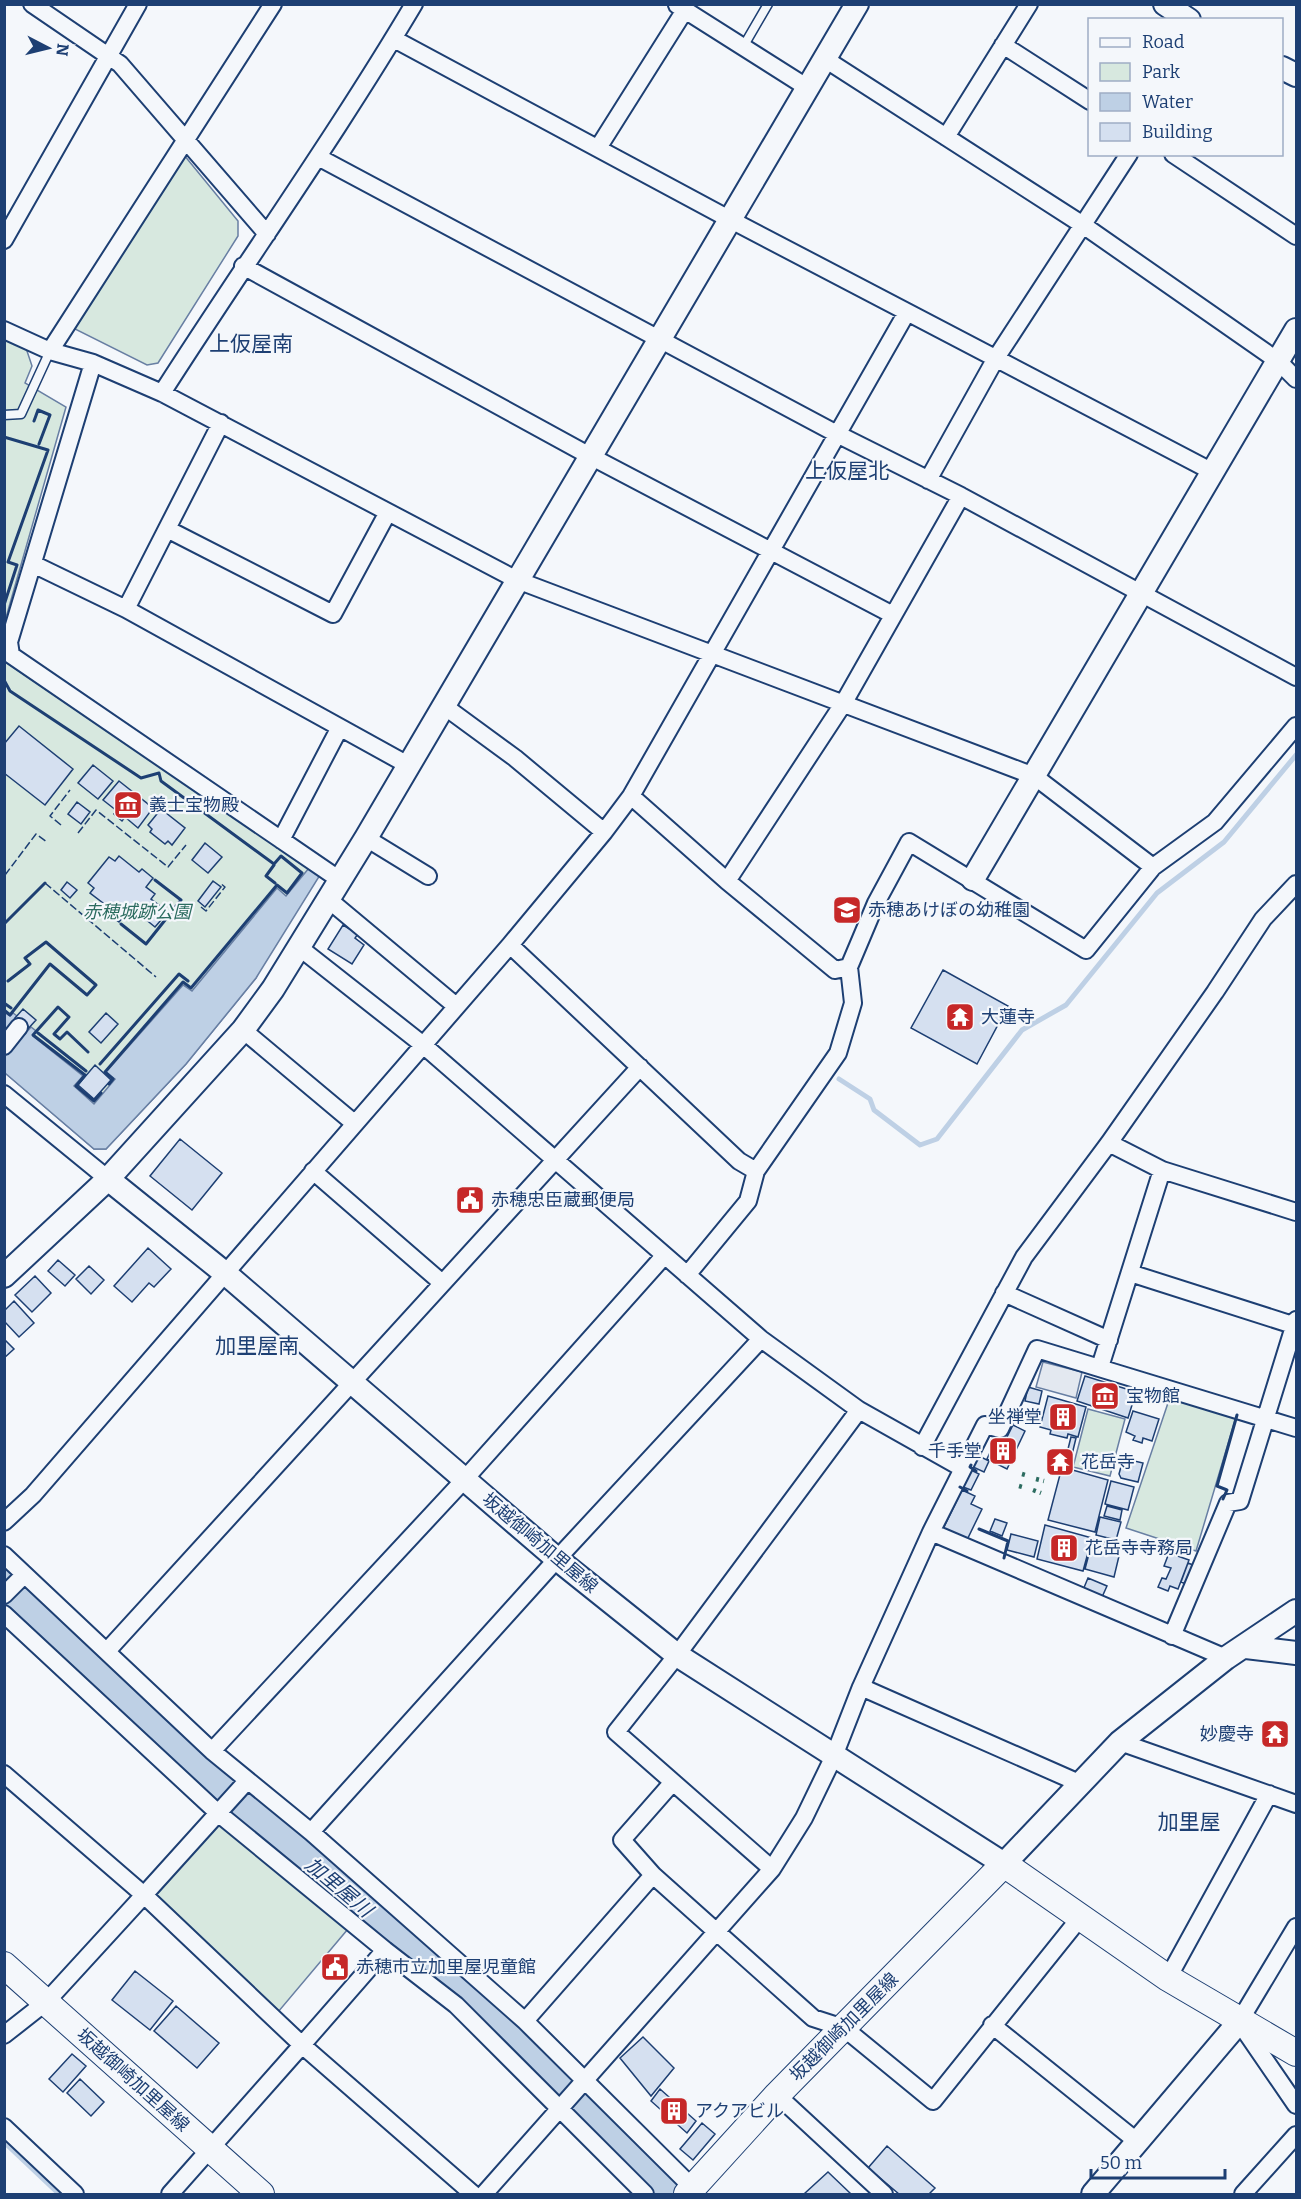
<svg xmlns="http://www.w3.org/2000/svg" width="1301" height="2199" viewBox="0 0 1301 2199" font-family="Bitter,'Noto Sans JP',serif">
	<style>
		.green { fill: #d7e8df; stroke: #687fa3; stroke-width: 1.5 }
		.parking { fill: #e3e8f0; stroke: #687fa3; stroke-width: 1.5 }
		.water { fill: #bed0e5; stroke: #687fa3; stroke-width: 1.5 }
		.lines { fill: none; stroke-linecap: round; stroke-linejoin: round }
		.stream { stroke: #bed0e5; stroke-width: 5 }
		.river { stroke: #bed0e5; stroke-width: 32 }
		.building { fill: #d5e0f0; stroke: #1d3f73; stroke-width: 1.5 }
		.lane-casing { stroke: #1d3f73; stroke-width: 11 }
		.street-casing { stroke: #1d3f73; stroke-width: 20 }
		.secondary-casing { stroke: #1d3f73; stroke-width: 26 }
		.primary-casing { stroke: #1d3f73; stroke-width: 28 }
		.lane { stroke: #f4f7fb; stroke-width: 8 }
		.street { stroke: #f4f7fb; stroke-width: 16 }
		.secondary { stroke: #f4f7fb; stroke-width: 22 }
		.primary { stroke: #f4f7fb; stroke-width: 26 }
		.hedge { stroke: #2c6c60; stroke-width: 4.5; stroke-dasharray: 3 4.5; stroke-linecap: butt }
		.fence { stroke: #1d3f73; stroke-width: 1.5; stroke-dasharray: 8 3; stroke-linecap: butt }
		.wall { stroke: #1d3f73; stroke-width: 3 }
		.labels { text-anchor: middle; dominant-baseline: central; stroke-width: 4.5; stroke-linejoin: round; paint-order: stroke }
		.poi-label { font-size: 18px; fill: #1d3f73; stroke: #f4f7fb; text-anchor: start }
		.park-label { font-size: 18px; font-style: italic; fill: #2c6c60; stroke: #f4f7fb }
		.street-label { font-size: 18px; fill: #1d3f73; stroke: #f4f7fb }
		.water-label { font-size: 20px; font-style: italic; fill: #1d3f73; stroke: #f4f7fb }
		.quarter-label { font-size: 21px; fill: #1d3f73; stroke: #f4f7fb }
	</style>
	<rect width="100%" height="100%" fill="#f4f7fb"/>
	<path class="green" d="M184,155l54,66v15l-80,127 -11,2 -74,-37z
		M5,339l21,9 6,18 -7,17 41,24 -61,214z
		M4,656l3,7 302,205 -53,110 -70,86 -80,85h-12l-89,-76z
		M1170,1397l66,20 -40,134 -70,-23z
		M1088,1409l37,10 -15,57 -37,-9z
		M218,1813l135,110 -80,95 -129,-123z"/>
	<path class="parking" d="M1043,1362l39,10 -6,26 -40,-11z"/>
	<path class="water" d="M309,868l11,7 -64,103 -70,86 -80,85h-12l-89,-76 -1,-61 6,4 3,-3 4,3 -6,7 14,11 6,-7 5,4 -3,5 50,40 -9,10 20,18 21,-25 -9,-7 77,-87 9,6 85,-103 9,8z"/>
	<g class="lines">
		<path class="stream" d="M839,1079l31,20 4,11 46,35 17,-6 85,-109 44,-25 91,-112 67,-51 72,-87
			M4,2142l55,52"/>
		<path class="river" d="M4,1582l251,235 190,158 225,219"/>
	</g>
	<path class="building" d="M19,726l54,43 -28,36 -41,-32v-29z
		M93,765l20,16 -15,18 -20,-16z
		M119,781l34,27 -15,20 -13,-11 -3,4 -8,-7 3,-3 -14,-11z
		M77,802l13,10 -9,12 -13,-10z
		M161,809l24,19 -13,17 -4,-4 -3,3 -15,-12 2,-3 -4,-4z
		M205,843l17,14 -14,16 -16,-13z
		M119,856l20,16 3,-3 11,9 -7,9 9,7 -4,5 17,13 -13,15 -16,-13 -4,5 -8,-7 -8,10 -12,-9 4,-4 -21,-16 4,-5 -6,-5 21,-26 6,4z
		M213,881l8,6 -16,20 -7,-6z
		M67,882l10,8 -7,8 -9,-8z
		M343,925l15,9 -3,4 9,7 -12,19 -24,-15z
		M943,970l65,36 -31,58 -66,-36z
		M23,1009l13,11 -9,10 -12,-12z
		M106,1013l12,11 -17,19 -12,-11z
		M95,1065l16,15 -17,19 -16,-14z
		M180,1139l42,34 -30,37 -42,-34z
		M148,1248l23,21 -17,18 -5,-4 -17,19 -18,-16z
		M58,1260l17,15 -10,11 -17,-15z
		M89,1266l15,14 -13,14 -15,-15z
		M35,1276l16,17 -19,19 -17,-17z
		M14,1301l20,22 -15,14 -15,-16v-10z
		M4,1339l10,10 -10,9z
		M1085,1376l51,16 -8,26 -51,-17z
		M1028,1387l14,4 -3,13 -14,-3z
		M1048,1396l38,11 -8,30 -10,-3 -1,4 -17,-4 1,-4 -11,-3z
		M1133,1411l26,8 -7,22 -9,-3 -1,5 -9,-3 2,-4 -9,-4z
		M1013,1425l12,6 -18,38 -20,-10 9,-19 8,3z
		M1071,1437l5,1 -7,29 -5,-2z
		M979,1456l10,5 -5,11 -11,-5z
		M1126,1459l17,4 -5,19 -17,-4 -2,-4 3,-11 3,1z
		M1062,1467l46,13 -13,52 -47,-12z
		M971,1470l8,4 -8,16 -8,-3z
		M1111,1481l23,6 -6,23 -23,-6z
		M962,1490l13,6 -4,8 11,5 -16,33 -24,-11z
		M1107,1506l15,4 -2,10 -16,-4z
		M1100,1517l21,5 -5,18 -20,-5z
		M995,1519l12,4 -5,13 -12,-5z
		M1045,1525l47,13 -9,33 -46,-12z
		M1011,1534l27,7 -4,16 -27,-7z
		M1093,1539l23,6 -3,9 6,2 -5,21 -29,-8z
		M1169,1553l20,7 -11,29 -8,-3 -2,5 -10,-4 4,-9 4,1 5,-11 -7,-2z
		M1188,1563l5,2 -7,19 -5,-2z
		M1088,1578l19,8 -5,11 -19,-7z
		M135,1971l38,30 -23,29 -38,-30z
		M176,2006l43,37 -22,25 -43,-37z
		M643,2037l31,31 -23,28 -31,-38z
		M72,2054l14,12 -23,26 -14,-13z
		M80,2079l24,23 -13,14 -24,-23z
		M660,2089l36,32 -9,12 -36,-32z
		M702,2123l13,11 -22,26 -13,-11z
		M887,2146l48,42 -6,6h-30l-31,-26z
		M828,2172l23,22h-47z"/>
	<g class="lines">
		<g class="lane-casing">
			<path id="lane" d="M743,47l25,-43
				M4,415l17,-1 29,-63"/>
		</g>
		<g class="street-casing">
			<path id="street" d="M32,4l88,60 147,170
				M677,5l131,83
				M394,39l337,181 482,252
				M1003,45l87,56
				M825,59l258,166 195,136 18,18
				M946,137l83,-133
				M598,148l87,-138
				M1173,154l123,82
				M318,157l519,277 124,62 335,181
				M4,240l134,-236
				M243,266l347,190 303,159
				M4,330l46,21 43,12 69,30 355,187 517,196 119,91
				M50,351l223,-347
				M93,363l-84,279 2,13 329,225
				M162,393c83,-130 173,-256 252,-389
				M928,480l68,-122 133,-204
				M167,529l166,85 55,-102
				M33,564l93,45 282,156
				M126,609l95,-186
				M444,706l71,52 89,74
				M631,796l96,85 108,89 14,-3
				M366,838l62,38
				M281,840l58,-111
				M727,881l116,-177 118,-208
				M329,900l127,106
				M510,945l229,216 17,10
				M300,948l122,96 339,295 98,71 103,58
				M243,1030l111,93
				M4,1046l15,-19
				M4,1094l104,85
				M1109,1143l53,27 134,42
				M313,1171l128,111
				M1130,1273l166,53
				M687,1275l61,-74 8,-30 82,-118 15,-50 -4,-36 27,-64 33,-61 177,108 67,-83 62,-45 81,-96
				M1004,1293l105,47
				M1100,1367l62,-197
				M922,1447l102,-190 85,-114 106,-151 48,-73 33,-35
				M4,1522l29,-27 477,-550 94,-113 27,-36 276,-484
				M931,1532l54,-107 15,4 37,-80 259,79
				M4,1555l208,196 99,81 214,189
				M4,1595l20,-20
				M4,1614l214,199 167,137 71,55 189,189
				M1172,1636l56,-133 12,-2 56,-181
				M107,1651l533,-584
				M861,1687l218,96
				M1120,1742l176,62
				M212,1751l252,-271 200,-224
				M4,1774l140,121 103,-114
				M311,1832l246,-273 204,-220
				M772,1869l-156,-137 61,-77 182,-245
				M653,1875l-31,-35 51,-58
				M1296,1927l-57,95 57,83
				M1168,1978l101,-184
				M992,2025l147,118
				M4,2035l42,-33 98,-107 158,150 83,-95
				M777,2095l107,99
				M4,2127l71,67
				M693,2188l-168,-167 128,-146 160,143 31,10 89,73 146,-182
				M170,2194l132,-149 171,149
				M484,2194l288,-325 32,-51 30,-62 27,-69 70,-155 295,126
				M1243,2194l53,-59"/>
		</g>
		<g class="secondary-casing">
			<path id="secondary" d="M1165,4l24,16
				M1282,68l14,7
				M973,879l323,-549
				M108,1179l118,95 331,285 120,96 327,209 116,-122 106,-84 70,-47
				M4,1276l104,-97 135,-149 30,-41 93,-151 491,-834
				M1246,1647l50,6
				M1093,2194l146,-172"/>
		</g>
		<g class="primary-casing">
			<path id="primary" d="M4,1965l257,229
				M687,2194l90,-99 227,-231 164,114 128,75"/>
		</g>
		<use href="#lane" class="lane"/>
		<use href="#street" class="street"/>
		<use href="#secondary" class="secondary"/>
		<use href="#primary" class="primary"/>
		<path class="hedge" d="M1022,1474l7,2
			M1036,1479l8,2
			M1019,1486l7,2
			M1033,1490l8,3"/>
		<path class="fence" d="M61,825l-11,-9 20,-26
			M78,833l18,-23 72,57 18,-22
			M5,875l31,-41 11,8
			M45,883l111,94
			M201,907l5,4 19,-24 -5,-4"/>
		<path class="wall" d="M34,421l4,-11 12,5 -11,29
			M4,437l44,13 -40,112 9,3 -13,40
			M4,680l6,11 131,87 18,-5 2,8 113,83 7,-8 21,17 -15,20 -10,-8 -86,103 -8,-6 -78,90 8,7 -4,5
			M274,865l-8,11 9,7
			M4,924l41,-41
			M121,924l25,20 35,-44 -26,-20
			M4,1003l7,5
			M4,1010l6,5 40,-51 37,31 9,-10 -50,-43 -21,16 5,6 -22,17
			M38,1033l48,38
			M88,1052l-21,-20 -7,7 -6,-5 15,-17 -11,-10 -25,28 52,40 -9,11 18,15 7,-8
			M100,1064l79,-90 9,7
			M971,1465l-1,2 6,4
			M960,1487l7,4
			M1223,1499l4,-9 -10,-4 20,-71
			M979,1529l29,12 -4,17"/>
	</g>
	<defs>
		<g id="museum-square" transform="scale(1.5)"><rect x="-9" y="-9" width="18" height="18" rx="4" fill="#c62828" stroke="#f4f7fb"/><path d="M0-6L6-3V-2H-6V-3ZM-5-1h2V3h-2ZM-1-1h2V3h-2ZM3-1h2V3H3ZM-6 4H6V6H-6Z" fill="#fff"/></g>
		<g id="school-square" transform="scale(1.5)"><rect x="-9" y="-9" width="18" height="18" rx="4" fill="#c62828" stroke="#f4f7fb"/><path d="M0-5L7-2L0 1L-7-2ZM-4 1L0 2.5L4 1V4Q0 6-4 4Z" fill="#fff"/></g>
		<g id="temple-square" transform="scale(1.5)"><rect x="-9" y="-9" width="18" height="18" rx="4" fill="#c62828" stroke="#f4f7fb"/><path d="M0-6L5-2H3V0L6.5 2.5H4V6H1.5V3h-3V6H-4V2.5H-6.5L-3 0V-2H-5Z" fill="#fff"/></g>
		<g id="civic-square" transform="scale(1.5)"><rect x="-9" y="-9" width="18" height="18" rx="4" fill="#c62828" stroke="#f4f7fb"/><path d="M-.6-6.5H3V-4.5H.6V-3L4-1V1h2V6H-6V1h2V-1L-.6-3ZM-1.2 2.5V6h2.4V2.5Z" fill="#fff"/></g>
		<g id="building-square" transform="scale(1.5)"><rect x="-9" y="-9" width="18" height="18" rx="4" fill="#c62828" stroke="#f4f7fb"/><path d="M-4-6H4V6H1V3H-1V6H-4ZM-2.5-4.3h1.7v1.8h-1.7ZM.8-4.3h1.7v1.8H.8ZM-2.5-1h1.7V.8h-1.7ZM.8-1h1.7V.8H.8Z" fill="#fff"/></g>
	</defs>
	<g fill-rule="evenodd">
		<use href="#museum-square" x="128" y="805"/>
		<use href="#school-square" x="847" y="910"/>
		<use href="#temple-square" x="960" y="1017"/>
		<use href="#civic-square" x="470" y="1200"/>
		<use href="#museum-square" x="1105" y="1396"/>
		<use href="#building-square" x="1063" y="1417"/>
		<use href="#building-square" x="1003" y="1451"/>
		<use href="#temple-square" x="1060" y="1462"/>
		<use href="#building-square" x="1064" y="1548"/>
		<use href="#temple-square" x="1275" y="1734"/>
		<use href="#civic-square" x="335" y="1967"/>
		<use href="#building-square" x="674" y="2111"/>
	</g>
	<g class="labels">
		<g class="poi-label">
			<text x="149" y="805">義士宝物殿</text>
			<text x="868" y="910">赤穂あけぼの幼稚園</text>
			<text x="981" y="1017">大蓮寺</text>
			<text x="491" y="1200">赤穂忠臣蔵郵便局</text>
			<text x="1126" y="1396">宝物館</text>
			<text x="1042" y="1417" text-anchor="end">坐禅堂</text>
			<text x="982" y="1451" text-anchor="end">千手堂</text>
			<text x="1081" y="1462">花岳寺</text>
			<text x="1085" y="1548">花岳寺寺務局</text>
			<text x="1254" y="1734" text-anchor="end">妙慶寺</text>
			<text x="356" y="1967">赤穂市立加里屋児童館</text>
			<text x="695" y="2111">アクアビル</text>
		</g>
		<g class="park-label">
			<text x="137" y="912">赤穂城跡公園</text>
		</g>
		<g class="street-label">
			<text transform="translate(540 1543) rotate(40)">坂越御崎加里屋線</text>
			<text transform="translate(844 2027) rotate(-45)">坂越御崎加里屋線</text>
			<text transform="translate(133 2080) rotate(42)">坂越御崎加里屋線</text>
		</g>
		<g class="water-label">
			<text transform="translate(339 1887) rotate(40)">加里屋川</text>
		</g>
		<g class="quarter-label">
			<text x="251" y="344">上仮屋南</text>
			<text x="847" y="471">上仮屋北</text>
			<text x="257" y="1346">加里屋南</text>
			<text x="1189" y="1822">加里屋</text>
		</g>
	</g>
	<rect width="1301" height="2199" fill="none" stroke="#1d3f73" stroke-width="12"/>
	<rect x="1088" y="18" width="195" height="138" fill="#f4f7fb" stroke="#9eadc5" stroke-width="1.5"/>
	<rect x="1100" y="38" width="30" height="9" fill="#f4f7fb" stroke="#9eadc5" stroke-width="1.5"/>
	<text x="1142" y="48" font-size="18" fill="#1d3f73">Road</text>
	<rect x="1100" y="63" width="30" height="18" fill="#d7e8df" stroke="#9eadc5" stroke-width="1.5"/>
	<text x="1142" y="78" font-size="18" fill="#1d3f73">Park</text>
	<rect x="1100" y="93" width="30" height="18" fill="#bed0e5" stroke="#9eadc5" stroke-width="1.5"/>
	<text x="1142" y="108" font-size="18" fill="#1d3f73">Water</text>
	<rect x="1100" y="123" width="30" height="18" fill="#d5e0f0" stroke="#9eadc5" stroke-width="1.5"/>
	<text x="1142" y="138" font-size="18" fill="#1d3f73">Building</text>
	<g transform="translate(48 48) rotate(97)" stroke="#f4f7fb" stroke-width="4.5" paint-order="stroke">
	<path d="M0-4.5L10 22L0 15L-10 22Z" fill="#1d3f73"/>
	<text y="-9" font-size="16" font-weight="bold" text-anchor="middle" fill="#1d3f73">N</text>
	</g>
	<path d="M1091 2169v9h134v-9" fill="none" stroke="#1d3f73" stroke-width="3"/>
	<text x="1100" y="2169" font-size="18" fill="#1d3f73" stroke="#f4f7fb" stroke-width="4.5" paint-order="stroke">50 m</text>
</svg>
